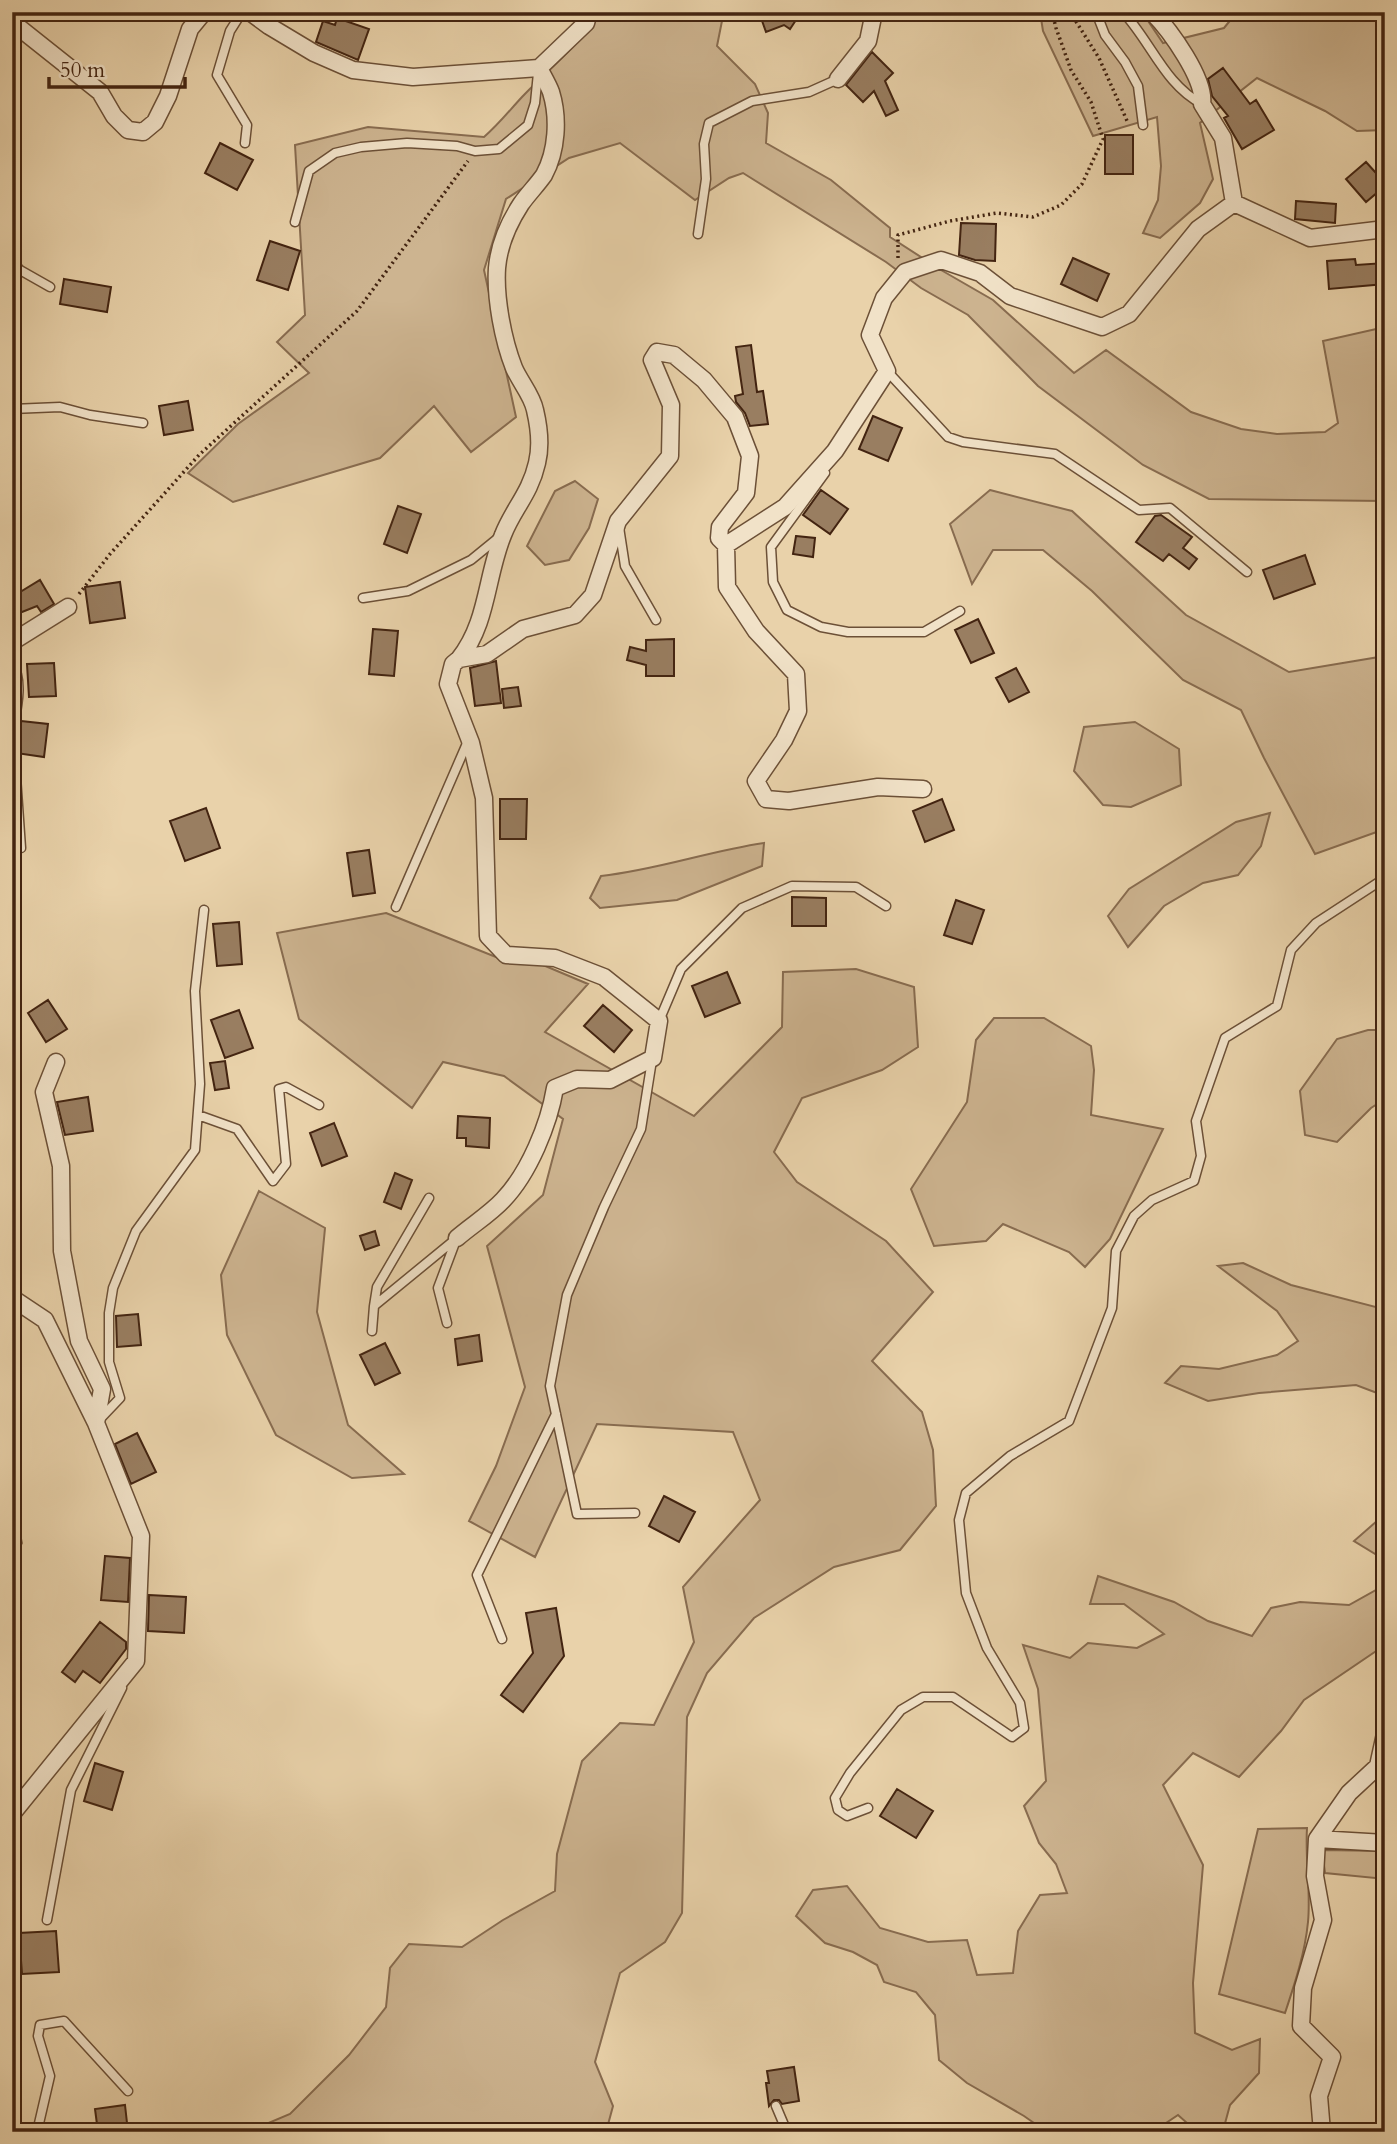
<svg xmlns="http://www.w3.org/2000/svg" width="1397" height="2144" viewBox="0 0 1397 2144" font-family="Cardo,serif">
	<style>
		.green { fill: #cdb490; stroke: #886c50; stroke-width: 2 }
		.building { fill: #997e61; stroke: #432411; stroke-width: 2 }
		.lines { fill: none; stroke-linecap: round; stroke-linejoin: round }
		.lane-casing { stroke: #6c5037; stroke-width: 11 }
		.street-casing { stroke: #6c5037; stroke-width: 19 }
		.path { stroke: #432411; stroke-width: 3.5; stroke-dasharray: 2 3.5; stroke-linecap: butt }
		.lane { stroke: #f1e2c8; stroke-width: 8 }
		.street { stroke: #f1e2c8; stroke-width: 16 }
	</style>
	<rect width="100%" height="100%" fill="#e9d2aa"/>
	<filter id="stains"><feTurbulence type="fractalNoise" baseFrequency=".00286" numOctaves="4"/><feColorMatrix values="0 0 0 0 .2 0 0 0 0 .09 0 0 0 0 .02 0 0 0 .5 -.17"/></filter>
	<radialGradient id="worn" r=".72"><stop offset=".6" stop-color="#630" stop-opacity="0"/><stop offset="1" stop-color="#630" stop-opacity=".3"/></radialGradient>
	<path class="green" d="M599,12h118l6,4 -6,30 38,38 13,29 -2,30 65,37 59,48v9l51,33 52,30 81,73 32,-23 85,62 50,17 36,5 48,-2 13,-9 -15,-82 62,-14v174l-176,-2 -66,-34 -105,-79 -70,-71 -47,-27 -35,-26 -143,-89 -14,5 -34,22 -75,-57 -51,15 -63,41 -22,71 32,147 -45,35 -37,-46 -54,52 -147,44 -45,-29 50,-49 71,-51 -32,-31 28,-27 -10,-170 73,-18 116,10c14,-12 25,-26 38,-40 25,-27 58,-51 77,-85z
		M1040,12h102l21,31 61,-15 13,-16h148v118l-28,1 -32,-20 -68,-33 -57,45 13,56 -13,24 -40,35 -17,-5 15,-33 3,-34 -4,-49 -64,19 -50,-105z
		M575,481l23,18 -9,29 -20,32 -24,5 -18,-19 28,-55z
		M990,490l82,21 114,104 103,57 96,-16v173l-70,25 -51,-96 -23,-48 -58,-30 -91,-89 -49,-41h-50l-21,34 -22,-60z
		M1135,722l44,27 2,36 -50,22 -28,-2 -29,-34 10,-44z
		M1270,813l-9,33 -23,29 -35,8 -39,23 -36,41 -20,-31 21,-27 107,-67z
		M764,843l-2,23 -85,34 -77,8 -10,-10 11,-22c56,-6 108,-25 163,-33z
		M386,913l125,50 32,2 45,19 -43,48 149,84 88,-89 1,-55 73,-3 58,18 4,60 -36,23 -80,28 -28,54 23,30 89,59 47,51 -61,69 50,51 11,38 3,56 -36,44 -66,17 -80,51 -47,55 -20,44 -5,196 -17,29 -45,31 -25,89 18,44 -7,26h-359l43,-18 59,-59 37,-48 4,-39 19,-24 53,3 41,-27 52,-29 2,-37 25,-93 38,-38 34,2 40,-83 -11,-55 77,-87 -27,-68 -136,-8 -62,133 -66,-36 27,-55 29,-79 -38,-141 56,-51 20,-76 -59,-43 -61,-14 -31,46 -113,-89 -22,-86z
		M994,1018h50l47,28 3,24 -3,45 72,14 -53,110 -25,28 -16,-15 -66,-28 -17,17 -52,5 -23,-57 56,-87 9,-62z
		M1368,1030h17v69l-14,9 -34,34 -32,-7 -5,-44 37,-52z
		M259,1191l66,37 -8,84 31,113 56,49 -52,4 -76,-43 -49,-100 -6,-60z
		M1243,1263l48,22 85,22 9,13v76l-29,-11 -97,8 -51,8 -43,-18 16,-17 38,3 58,-14 21,-14 -21,-30 -59,-45z
		M12,1501l10,42 -10,17z
		M1385,1514v46l-31,-19z
		M1098,1576l76,26 34,19 44,15 19,-28 29,-6 49,3 36,-20v60l-81,55 -23,31 -42,46 -46,-24 -30,32 40,80 -10,118 2,50 37,17 28,-11 -1,34 -29,32 -6,22 -28,4 -18,-16 -18,12 -41,-2 -8,7h-64l-23,-16 -57,-33 -28,-23 -4,-45 -19,-23 -32,-10 -7,-17 -24,-13 -28,-9 -29,-27 17,-26 34,-4 33,42 48,14 39,-2 10,35 36,-2 5,-42 22,-36 27,-2 -11,-29 -17,-21 -15,-37 22,-25 -8,-92 -15,-44 47,13 18,-15 49,5 27,-14 -40,-30h-34z
		M1307,1828c-2,32 4,63 1,94 -3,31 -13,61 -23,91l-66,-19 39,-165z
		M1322,1850l63,1v28l-60,-6z"/>
	<path class="building" d="M767,12h47v2l-18,6 -6,9 -6,-4 -18,7 -5,-14 4,-1z
		M337,18l32,11 -11,31 -42,-18 7,-21 12,4z
		M872,52l21,21 -8,8 13,29 -12,6 -12,-25 -11,11 -17,-17z
		M1223,68l27,36 6,-4 18,30 -32,19 -18,-31 4,-2 -16,-20 -4,-17z
		M1105,135h28v39h-28z
		M220,143l33,17 -16,30 -32,-17z
		M1366,162l19,21v3l-19,16 -20,-23z
		M1296,201l40,3 -1,19 -40,-4z
		M961,223l35,1 -1,37 -20,-1 -16,-5z
		M270,241l30,10 -12,39 -31,-10z
		M1073,258l36,16 -12,27 -36,-17z
		M1355,259l1,6 29,-2v21l-56,5 -2,-28z
		M64,279l47,8 -4,25 -47,-8z
		M751,345l6,47 6,-1 5,33 -18,2 -5,-13 -9,-11 -1,-6 8,-2 -7,-47z
		M188,401l5,29 -29,5 -5,-29z
		M873,416l29,12 -14,33 -29,-12z
		M821,490l27,19 -18,25 -27,-19z
		M398,506l23,8 -14,39 -23,-9z
		M1161,515l31,22 -9,11 14,11 -8,10 -20,-15 -6,7 -27,-19 19,-26z
		M796,536l19,2 -2,19 -20,-3z
		M1305,555l10,29 -41,15 -11,-29z
		M40,580l14,24 -13,8 -4,-6 -25,10v-19z
		M120,582l5,36 -35,5 -5,-36z
		M978,619l16,34 -23,10 -16,-33z
		M373,629l25,2 -4,45 -25,-2z
		M674,639v37h-28v-11l-19,-5 3,-13 16,4v-11z
		M496,661l5,42 -26,3 -5,-38z
		M54,663l2,33 -27,1 -2,-33z
		M1016,668l13,24 -20,10 -13,-24z
		M518,687l3,19 -17,2 -2,-19z
		M21,721l27,3 -4,33 -28,-4z
		M500,799h27l-1,40h-26z
		M942,799l12,31 -29,12 -12,-31z
		M206,808l14,40 -35,13 -15,-40z
		M369,850l6,43 -22,3 -6,-43z
		M792,897l34,1v28h-34z
		M956,900l28,10 -12,34 -28,-9z
		M239,922l3,42 -25,2 -4,-42z
		M727,972l13,31 -35,14 -13,-31z
		M48,1000l19,29 -21,13 -18,-29z
		M603,1005l29,25 -18,22 -30,-26z
		M239,1010l14,38 -28,10 -14,-38z
		M225,1061l4,27 -14,2 -5,-27z
		M88,1097l5,34 -28,4 -8,-33z
		M458,1116l32,2 -1,30 -23,-2v-8h-9z
		M334,1123l13,33 -25,10 -12,-33z
		M395,1173l17,7 -11,29 -17,-7z
		M375,1231l4,14 -14,5 -5,-14z
		M138,1314l3,31 -24,2 -1,-31z
		M479,1335l3,26 -24,4 -3,-26z
		M385,1343l15,30 -25,12 -15,-30z
		M137,1433l19,39 -25,12 -16,-40z
		M664,1496l31,16 -16,30 -30,-16z
		M105,1556l25,2 -2,44 -27,-2z
		M149,1595l37,2 -2,36 -36,-2z
		M556,1608l8,48 -41,56 -22,-17 32,-42 -7,-40z
		M100,1622l26,20v7l-26,34 -17,-12 -8,11 -13,-10z
		M95,1763l28,9 -11,38 -28,-9z
		M897,1789l36,22 -17,27 -36,-22z
		M56,1931l3,41 -37,2 -3,-41z
		M794,2067l5,34 -17,3 -3,-4h-5l-5,6 -3,-23h3l-2,-12z
		M125,2105l3,27h-30l-3,-23z"/>
	<g class="lines">
		<g class="lane-casing">
			<path id="lane" d="M242,12l-12,19 -13,44 30,50 -2,18
				M1096,12l9,23 20,27 13,24 5,39
				M1123,12c28,30 42,73 79,92
				M295,222l14,-51 26,-18 26,-6 46,-4 50,3 18,5 24,-2 29,-24 7,-22 3,-30
				M698,234l8,-55 -2,-35 5,-21 43,-22 57,-9 29,-13
				M12,262l8,8 30,17
				M887,371l61,66 15,5 92,12 84,56 31,-2 77,64
				M12,409l48,-2 30,8 53,8
				M825,473l-54,74 2,35 14,28 34,17 27,5h76l36,-21
				M619,527l6,39 31,54
				M363,598l45,-7 63,-31 27,-22
				M12,663c13,19 3,52 0,73
				M12,763l4,14 5,71
				M396,907l72,-166
				M659,1021l22,-52 61,-61 50,-22 64,1 30,19
				M198,1115l39,14 36,52 13,-17 -7,-75 7,-2 33,18
				M429,1198l-52,89 -3,19 83,-68
				M447,1323l-9,-35 18,-48
				M372,1331l2,-25
				M100,1419l20,-21 -11,-36v-49l4,-25 23,-57 59,-81 5,-66 -5,-93 9,-81
				M635,1513l-58,1 -27,-128 17,-91 37,-88 37,-78 11,-69
				M502,1639l-25,-64 79,-161
				M868,1808l-21,8 -9,-6 -3,-12 15,-25 51,-63 22,-13h30l59,40 12,-9 -4,-25 -33,-55 -21,-55 -7,-73 7,-27 44,-37 59,-35 43,-113 4,-57 18,-35 18,-16 42,-19 7,-25 -5,-35 29,-83 52,-32 14,-56 25,-27 69,-45
				M47,1920l24,-130 51,-102
				M776,2106l11,26
				M37,2132l13,-56 -12,-40 2,-11 24,-4 64,70"/>
		</g>
		<g class="street-casing">
			<path id="street" d="M250,12l19,14 45,27 39,17 60,7 126,-9 47,-45 3,-11
				M1152,12c18,18 54,68 50,92l21,34 11,65
				M12,22l88,70 14,24 14,14 15,2 12,-10 13,-26 22,-67 14,-17
				M838,79l30,-38 6,-29
				M726,545l1,42 29,44 40,43 2,37 -14,29 -28,41 10,18 23,2 89,-14 45,2
				M12,642l56,-35
				M459,659c29,-36 27,-83 44,-124 10,-26 27,-41 34,-72 4,-16 2,-36 -2,-53 -3,-15 -15,-28 -21,-42 -11,-28 -19,-70 -17,-100 2,-23 11,-44 24,-64 7,-10 16,-19 23,-29 13,-24 15,-57 7,-83 -3,-8 -8,-16 -12,-24
				M56,1062l-12,30 17,74 1,85 17,90 23,48 -6,34
				M457,1238c15,-13 33,-24 46,-38 26,-27 46,-76 52,-112l22,-9 33,1 43,-22 6,-37 -55,-44 -49,-19 -49,-3 -18,-19 -4,-138 -13,-55 -23,-59 5,-20 6,-5 28,-5 36,-25 52,-14 18,-20 25,-74 52,-65 1,-51 -19,-45 5,-8 17,3 30,25 31,37 15,39 -4,37 -26,34 -1,11 7,7 59,-38 50,-56 52,-80 -17,-36 14,-37 21,-26 36,-12 39,13 30,23 92,31 27,-13 69,-85 36,-26 76,35 75,-9
				M12,1298l33,22 51,103 45,113 -5,125 -124,153
				M1317,1839l68,4
				M1322,2132l-3,-36 13,-39 -31,-31 2,-38 20,-68 -8,-44 2,-37 32,-46 29,-27 7,-32"/>
		</g>
		<path class="path" d="M1070,12l29,46 29,65
			M898,258v-23l52,-14 47,-8 36,4 28,-12 21,-21 21,-45 -12,-37 -20,-32 -15,-42 -4,-16
			M79,594l31,-40 89,-99 158,-144 111,-150"/>
		<use href="#lane" class="lane"/>
		<use href="#street" class="street"/>
	</g>
	<rect width="1397" height="2144" fill="none" stroke="#e9d2aa" stroke-width="42"/>
	<rect x="14" y="14" width="1369" height="2116" fill="none" stroke="#432411" stroke-width="3.5"/>
	<rect x="21" y="21" width="1355" height="2102" fill="none" stroke="#432411" stroke-width="2"/>
	<path d="M49 77v10h136v-10" fill="none" stroke="#432411" stroke-width="3.5"/>
	<text x="60" y="77" font-size="21" fill="#432411" stroke="#f1e2c8" stroke-width="5" paint-order="stroke">50 m</text>
	<rect width="100%" height="100%" filter="url(#stains)"/>
	<rect width="100%" height="100%" fill="url(#worn)"/>
</svg>
